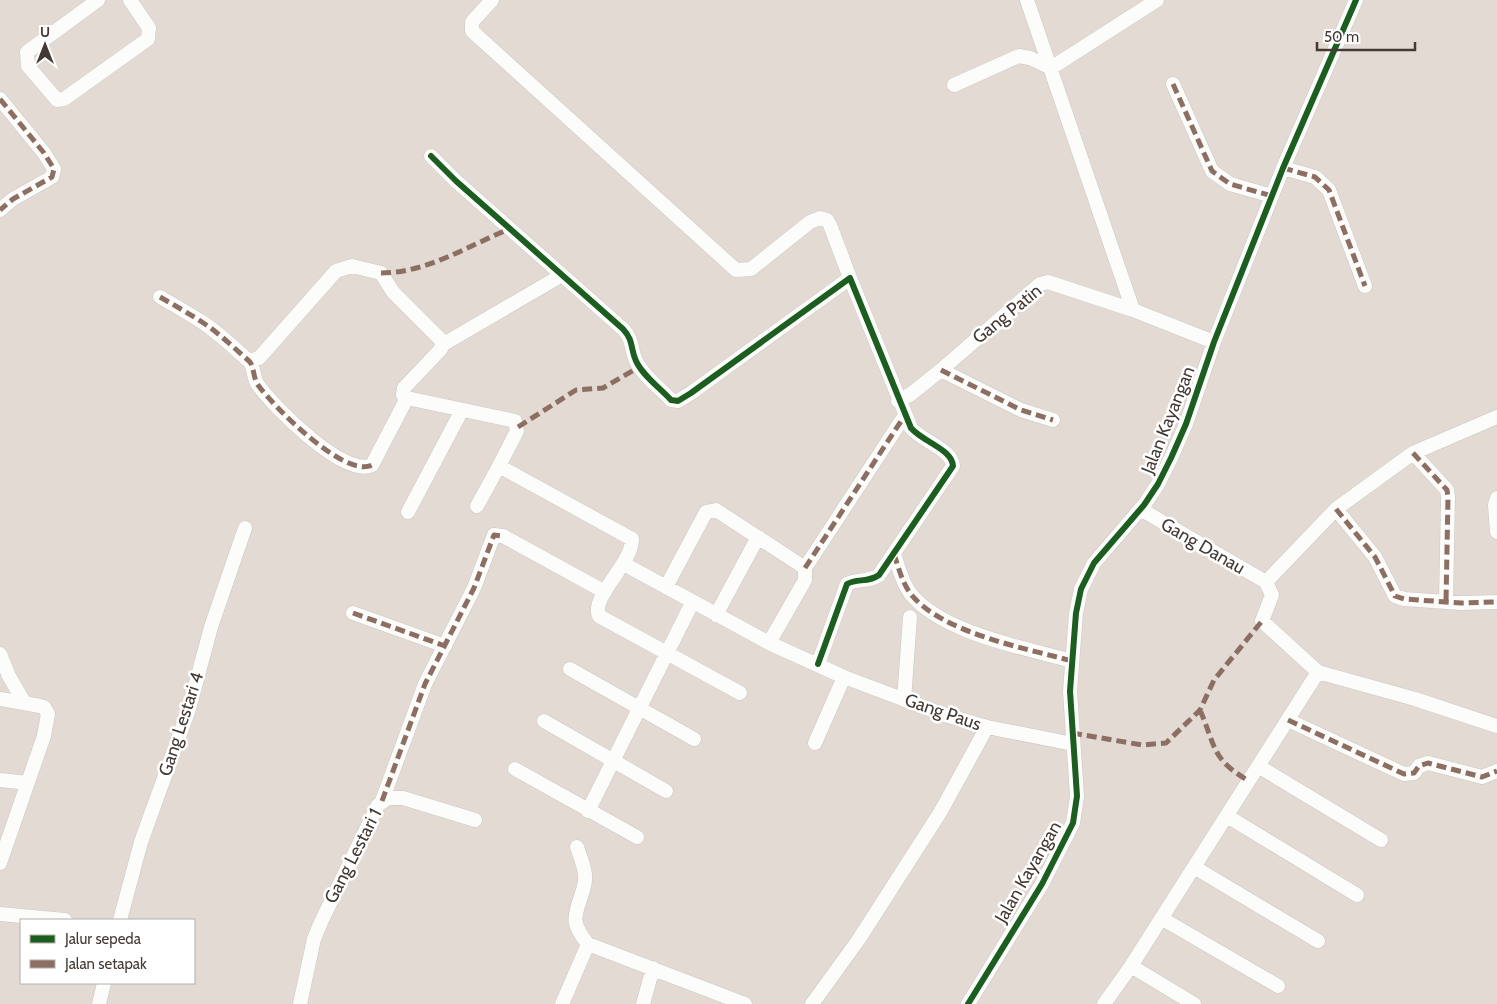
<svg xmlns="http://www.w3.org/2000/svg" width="1497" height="1004" viewBox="0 0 1497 1004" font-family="Cabin,sans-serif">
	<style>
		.residential { fill: #e3dbd3; fill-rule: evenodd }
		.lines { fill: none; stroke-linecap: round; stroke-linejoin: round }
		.minor-casing { stroke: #cbc6c2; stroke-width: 15 }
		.minor { stroke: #fcfcfb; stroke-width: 14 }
		.quiet { stroke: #8d6e63; stroke-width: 5; stroke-dasharray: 10 5; stroke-linecap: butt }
		.cycleway-casing { stroke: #fff; stroke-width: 9 }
		.cycleway { stroke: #1b5e20; stroke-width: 6 }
		.labels { text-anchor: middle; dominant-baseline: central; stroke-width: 5; stroke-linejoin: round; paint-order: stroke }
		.street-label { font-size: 18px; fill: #443a33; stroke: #fff }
	</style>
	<rect width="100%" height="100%" fill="#eeeae6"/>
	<path class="residential" d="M0,0h1497v1004h-1497zM21,920h173v63h-173z"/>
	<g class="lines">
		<g class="minor-casing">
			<path id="minor" d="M98,0l-71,52 1,14 29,34 7,-1 84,-60 1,-11 -19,-28
				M492,0l-20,22v9l264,239 15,-1 59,-47 10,-4 7,2 3,5 20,53
				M1027,0l106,310
				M1173,84l39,87 18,13 42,12
				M954,85l65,-29 11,2 21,10 106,-68
				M0,99l44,54 10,16 -2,8 -39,22 -13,11
				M431,156l25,25 167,148c11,12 7,19 13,32 7,15 24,27 35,39l7,1 13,-8 159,-115 61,150c12,14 41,21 42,38l-74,109c-11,8 -22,3 -32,9l-29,80
				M1283,168l32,9 14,13 36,96
				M160,297c14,8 28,16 42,25 17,11 32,26 47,39 5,4 4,17 9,24 15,21 87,94 114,80l35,-67
				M442,345l120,-70
				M250,361l9,-3 77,-87 16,-5 29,7 12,19 49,49 -1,8 -37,39 -1,7 4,3 108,23 2,10 -18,35 133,73c1,24 -42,58 -33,77l141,77
				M941,370l80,40 32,10
				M898,401l13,-7 30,-24 99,-86 8,-2 85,28 81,32
				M1413,453l34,37 1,7 -2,105
				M1497,498l-2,7 2,27
				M477,506l22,-40
				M1140,509l126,73
				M1336,509l39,48 20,39 9,3 57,4 36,-1
				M408,512l54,-102
				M894,554c4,12 8,28 16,39 31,40 115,55 162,68
				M624,564l145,79 75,34 101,38 42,12 86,17
				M805,568l100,-153
				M1266,582l6,13 -10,26 56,51 97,27 82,27
				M1266,582l70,-73 77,-56 84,-36
				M666,587l40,-75 10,-2 89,58v12l-36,63
				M353,613l92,33
				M716,615l42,-78
				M0,654l9,22 15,26
				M570,669l124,70
				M0,699l40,7 4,1 4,7 -4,22 -44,127
				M904,700l6,-83
				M1288,720l116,54 10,-1 5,-7 9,-3 54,14 15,-6
				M544,721l122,70
				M815,743l29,-66
				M1258,766l123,74
				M515,769l122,68
				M0,780l28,3
				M382,801l43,-117 49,-96 20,-53 9,1 102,56
				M588,811l104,-208
				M1227,816l130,79
				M577,847c4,12 11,27 7,39 -7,28 -17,33 4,58
				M1194,867l124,74
				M0,914l65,6
				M1161,918l117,68
				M120,920l21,-78 48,-133 22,-82 34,-99
				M588,944l157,60
				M1131,966l63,38
				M99,1004l5,-21
				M300,1004l14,-65 7,-17 57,-117 10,-7h15l72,22
				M562,1004l26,-60
				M643,1004l10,-36
				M812,1004l47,-65 82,-128 46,-84
				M968,1004l74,-120 31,-61 4,-27 -7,-105 6,-78 5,-24 13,-26 50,-58 14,-21 13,-26 15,-34 28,-82 69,-174 73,-168
				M1104,1004l27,-38 187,-294"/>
		</g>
		<use href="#minor" class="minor"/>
		<path class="quiet" d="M1173,84l39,87 18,13 42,12
			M0,99l44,54 10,16 -2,8 -39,22 -13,11
			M1283,168l32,9 14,13 36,96
			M381,273c45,0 87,-27 128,-44
			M160,297c14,8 28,16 42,25 17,11 32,26 47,39 5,4 4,17 9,24 15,21 87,94 114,80
			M941,370l80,40 32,10
			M518,427l58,-37 27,-2 36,-21
			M1413,453l34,37 1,7 -2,105
			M1336,509l39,48 20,39 9,3 57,4 36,-1
			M894,554c4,12 8,28 16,39 31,40 115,55 162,68
			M805,568l100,-153
			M353,613l92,33
			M1200,710c16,37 11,49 49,71
			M1288,720l116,54 10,-1 5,-7 9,-3 54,14 15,-6
			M1072,733l70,12 24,-2 34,-33 14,-30 48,-59
			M382,801l43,-117 49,-96 20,-53 9,1"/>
		<g class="cycleway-casing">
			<path id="cycleway" d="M431,156l25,25 167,148c11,12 7,19 13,32 7,15 24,27 35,39l7,1 13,-8 159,-115 61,150c12,14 41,21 42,38l-74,109c-11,8 -22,3 -32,9l-29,80
				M968,1004l74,-120 31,-61 4,-27 -7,-105 6,-78 5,-24 13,-26 50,-58 14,-21 13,-26 15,-34 28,-82 69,-174 73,-168"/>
		</g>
		<use href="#cycleway" class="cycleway"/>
	</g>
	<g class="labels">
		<g class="street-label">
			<text transform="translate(1007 314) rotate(-39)">Gang Patin</text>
			<text transform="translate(1168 420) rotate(-68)">Jalan Kayangan</text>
			<text transform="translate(1203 546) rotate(30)">Gang Danau</text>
			<text transform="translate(943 712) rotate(19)">Gang Paus</text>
			<text transform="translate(181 724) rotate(-72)">Gang Lestari 4</text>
			<text transform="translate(353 856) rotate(-63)">Gang Lestari 1</text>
			<text transform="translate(1028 872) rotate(-60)">Jalan Kayangan</text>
		</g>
	</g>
	<rect x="20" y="919" width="175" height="65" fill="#ffffff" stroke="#b4b0ad"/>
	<rect x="30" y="935" width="25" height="8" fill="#1b5e20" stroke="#b4b0ad"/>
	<text x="65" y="944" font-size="15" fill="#443a33">Jalur sepeda</text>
	<rect x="30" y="960" width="25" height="8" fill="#8d6e63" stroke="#b4b0ad"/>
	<text x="65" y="969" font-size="15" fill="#443a33">Jalan setapak</text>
	<g transform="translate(45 45)" stroke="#ffffff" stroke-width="4" paint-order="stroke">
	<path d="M0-4L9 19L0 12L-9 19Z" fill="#443a33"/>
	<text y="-8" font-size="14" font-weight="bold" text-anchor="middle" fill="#443a33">U</text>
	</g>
	<path d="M1317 42v8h98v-8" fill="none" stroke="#443a33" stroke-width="2.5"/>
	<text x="1324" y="42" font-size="15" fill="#443a33" stroke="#ffffff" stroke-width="4" paint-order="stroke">50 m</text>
</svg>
